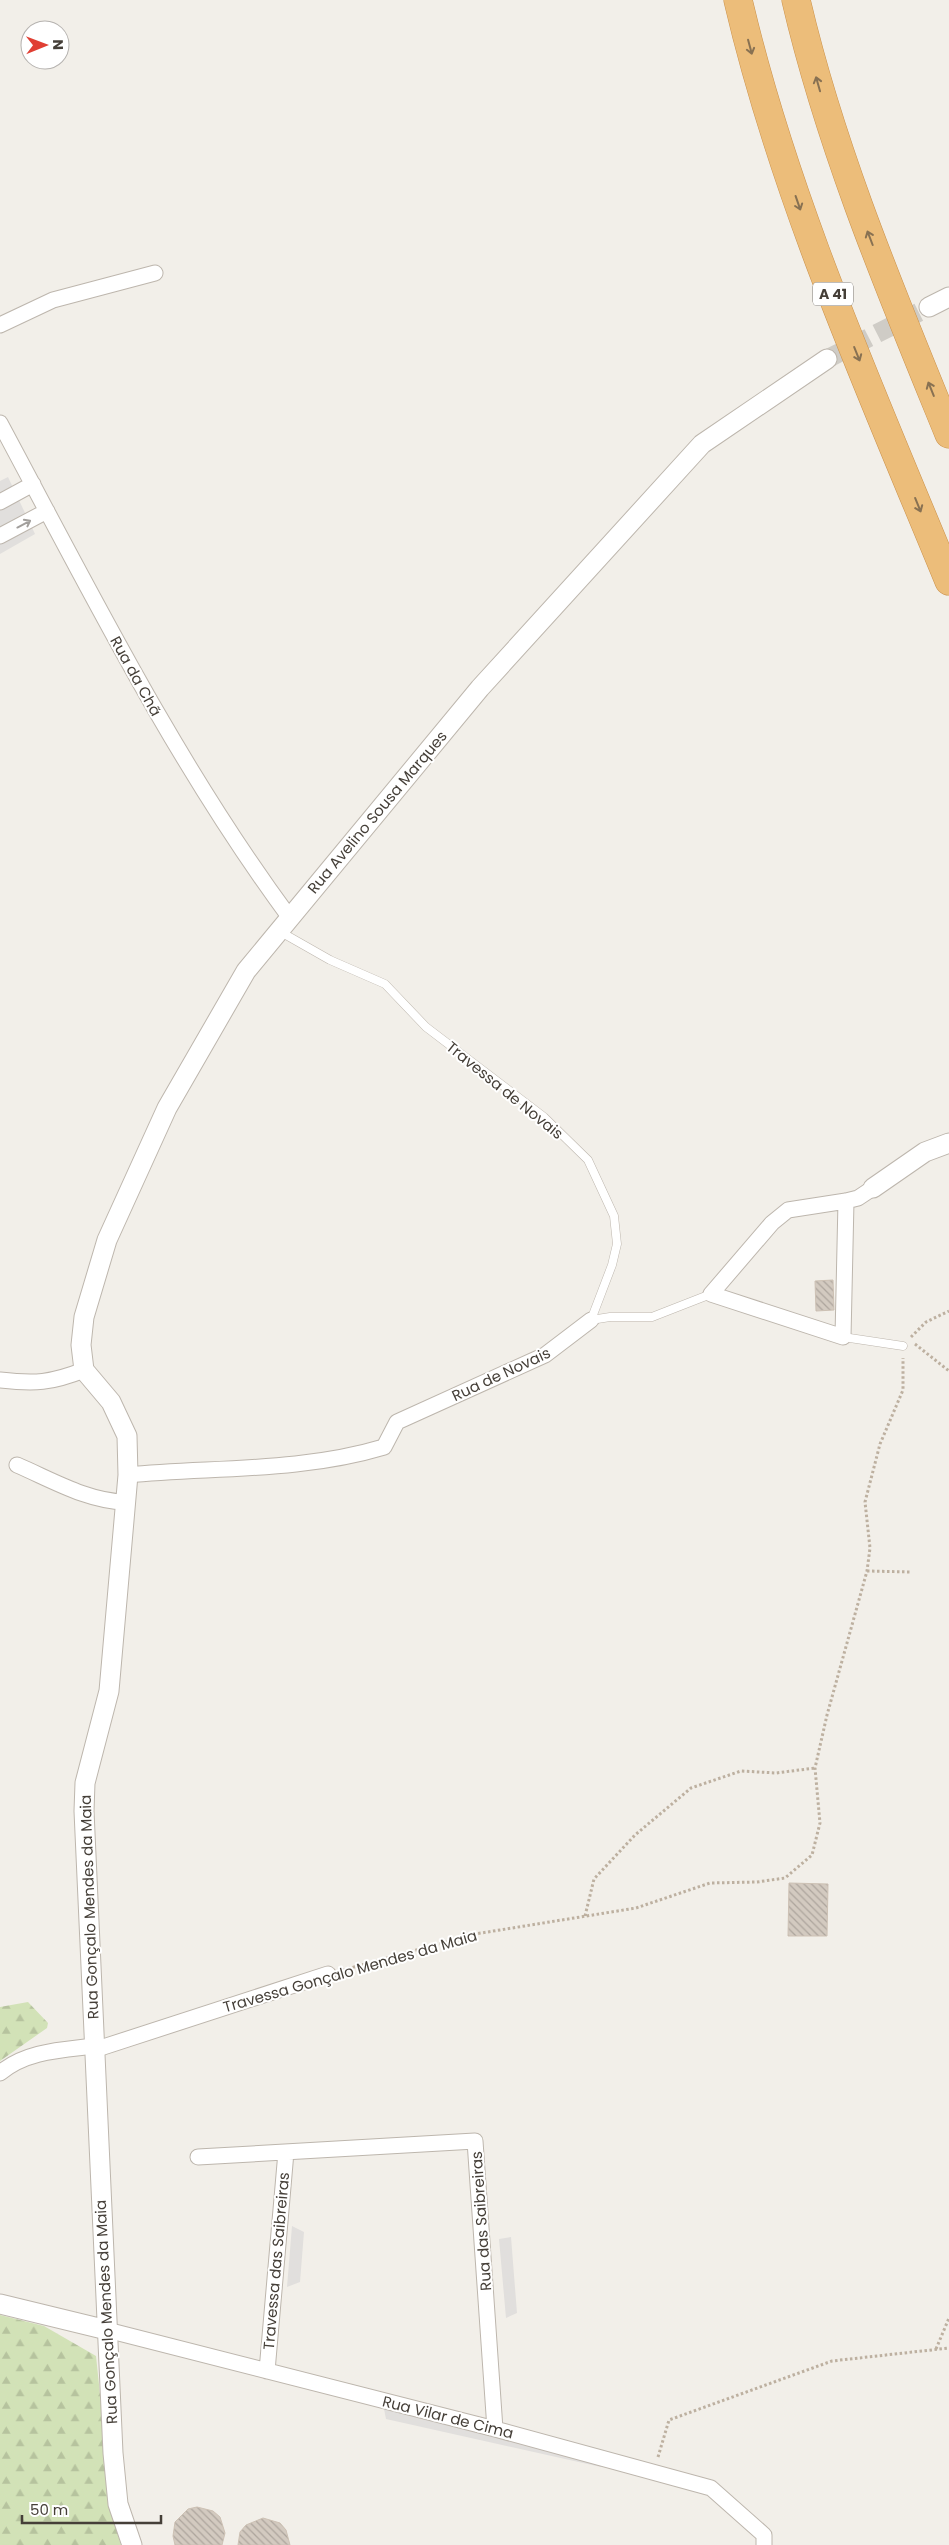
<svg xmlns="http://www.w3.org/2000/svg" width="949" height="2545" viewBox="0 0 949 2545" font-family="Poppins,sans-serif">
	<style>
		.forest { fill: url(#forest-firs) }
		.parking { fill: #e1dfdd }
		.building { fill: url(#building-back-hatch); stroke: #cdc1b4 }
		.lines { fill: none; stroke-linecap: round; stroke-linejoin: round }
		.tertiary-tunnel { stroke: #cfccc6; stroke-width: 19; stroke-dasharray: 19 9; stroke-linecap: butt }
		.service-casing { stroke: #bdb6ad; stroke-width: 9 }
		.minor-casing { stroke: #bdb6ad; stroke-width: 17 }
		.tertiary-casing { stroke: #bdb6ad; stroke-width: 21 }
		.motorway-casing { stroke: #ca914b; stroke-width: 29 }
		.path { stroke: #bdb0a0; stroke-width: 3; stroke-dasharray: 2.5 2.5; stroke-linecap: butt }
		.service { stroke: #fff; stroke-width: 8 }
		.minor { stroke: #fff; stroke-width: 15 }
		.tertiary { stroke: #fff; stroke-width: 19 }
		.motorway { stroke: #ecbd7a; stroke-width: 28 }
		.oneway { stroke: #887152 }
		.oneway2 { stroke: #a29f9c }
		.labels { text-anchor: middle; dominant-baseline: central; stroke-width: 4; stroke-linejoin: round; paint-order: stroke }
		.shield { fill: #fff; stroke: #7d7974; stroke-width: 1 }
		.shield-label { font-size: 14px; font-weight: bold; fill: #453f38 }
		.street-label { font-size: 15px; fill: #453f38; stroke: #fff }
	</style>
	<defs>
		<pattern id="forest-firs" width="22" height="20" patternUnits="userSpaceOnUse" patternTransform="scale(1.25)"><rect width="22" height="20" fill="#d2e2b7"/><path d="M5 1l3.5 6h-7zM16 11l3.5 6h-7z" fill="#b6c39e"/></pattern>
		<pattern id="building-back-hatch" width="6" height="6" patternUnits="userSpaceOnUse" patternTransform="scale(1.25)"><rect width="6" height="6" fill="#d3cac0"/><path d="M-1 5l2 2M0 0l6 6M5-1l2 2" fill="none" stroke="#ada59d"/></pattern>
	</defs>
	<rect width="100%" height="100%" fill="#f2efe9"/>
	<path class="forest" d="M28,2002l20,21 -1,5 -47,33v-54z
		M0,2315l44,11 52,30 17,162 8,27h-121z"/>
	<path class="parking" d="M8,477l27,57 -35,20v-73z
		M292,2226l12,6 -4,50 -13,5z
		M511,2237l6,76 -11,5 -7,-79z
		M383,2404l220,59 -2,4 -215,-48z"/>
	<path class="building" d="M833,1280l1,30 -18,1 -1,-30z
		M789,1883l39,1 -1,52h-39z
		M197,2507l16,4 7,6 5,16 -3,12h-47l-2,-9 2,-14 13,-13z
		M263,2518l17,5 6,7 4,15h-52l2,-13 6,-7z"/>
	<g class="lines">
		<path class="tertiary-tunnel" d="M827,359l102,-52"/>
		<g class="service-casing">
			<path id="service" d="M279,931l51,29 55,24 41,43 118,90 44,43 26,56 3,28 -5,21 -21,55 19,-3h42l59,-23
				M843,1337l60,9"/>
		</g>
		<g class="minor-casing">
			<path id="minor" d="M0,325l53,-25 102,-27
				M0,423c90,168 176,341 290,495
				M0,502l33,-18
				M0,536l47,-25
				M846,1201l-3,136 -132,-43 61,-71 16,-13 58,-9 12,-3 15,-10
				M0,1380c35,4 51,3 84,-10
				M17,1465c35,15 70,36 108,37
				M128,1475c85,-8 173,-3 256,-28l13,-25 148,-67 46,-35
				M94,2050l234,-76
				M0,2073c26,-22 61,-23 94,-27
				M198,2157l277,-16 20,288
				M107,2330l388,99 216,59 53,47v10
				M267,2371l19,-219"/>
		</g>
		<g class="tertiary-casing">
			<path id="tertiary" d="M929,307l20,-10
				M873,1188l52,-36 24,-9
				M0,2304l107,26
				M132,2545l-14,-41 -5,-51 -29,-642 1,-28 24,-92 19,-216 -1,-39 -16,-34 -27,-32 -3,-25 3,-28 23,-77 60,-132 79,-137 234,-283 222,-244 125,-85"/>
		</g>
		<g class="motorway-casing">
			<path id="motorway" d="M738,0c47,201 133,391 211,581
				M796,0c35,150 95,292 153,434"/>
		</g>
		<path class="path" d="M911,1337l15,-15 23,-11
			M915,1344l34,27
			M867,1571l44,1
			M585,1916l9,-37 41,-44 56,-47 50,-17 35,2 39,-5
			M343,1970l132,-36 161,-26 74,-25 47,-1 28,-4 27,-23 8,-32 -5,-55 12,-53 40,-144 3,-23 -5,-46 15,-58 23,-54v-32
			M936,2349l13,-31
			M658,2457l11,-37 163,-59 117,-13"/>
		<use href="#service" class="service"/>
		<use href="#minor" class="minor"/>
		<use href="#tertiary" class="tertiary"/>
		<use href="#motorway" class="motorway"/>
	</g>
	<defs><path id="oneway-shaft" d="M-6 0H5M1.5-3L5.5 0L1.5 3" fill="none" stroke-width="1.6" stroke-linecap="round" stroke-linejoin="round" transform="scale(1.25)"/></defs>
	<g class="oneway">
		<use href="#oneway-shaft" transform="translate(750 47) rotate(75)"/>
		<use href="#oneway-shaft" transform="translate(818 84) rotate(-106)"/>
		<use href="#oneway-shaft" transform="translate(798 203) rotate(71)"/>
		<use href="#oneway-shaft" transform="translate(870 238) rotate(-111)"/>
		<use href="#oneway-shaft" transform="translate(857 354) rotate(68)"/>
		<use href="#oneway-shaft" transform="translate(931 389) rotate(-112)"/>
		<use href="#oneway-shaft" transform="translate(918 505) rotate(68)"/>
	</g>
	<use class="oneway2" href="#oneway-shaft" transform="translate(24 524) rotate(-28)"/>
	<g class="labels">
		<rect class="shield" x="813" y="282.5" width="40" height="23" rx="4"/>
		<g class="shield-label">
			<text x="833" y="294">A 41</text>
		</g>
		<g class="street-label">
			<text transform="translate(136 676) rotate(61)">Rua da Chã</text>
			<text transform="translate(377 812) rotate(-50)">Rua Avelino Sousa Marques</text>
			<text transform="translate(505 1090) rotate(39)">Travessa de Novais</text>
			<text transform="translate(501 1374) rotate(-25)">Rua de Novais</text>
			<text transform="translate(89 1907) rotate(-92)">Rua Gonçalo Mendes da Maia</text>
			<text transform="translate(350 1971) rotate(-16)">Travessa Gonçalo Mendes da Maia</text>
			<text transform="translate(481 2221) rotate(-94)">Rua das Saibreiras</text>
			<text transform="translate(276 2261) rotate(-85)">Travessa das Saibreiras</text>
			<text transform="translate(106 2312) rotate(-93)">Rua Gonçalo Mendes da Maia</text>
			<text transform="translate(448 2417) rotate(14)">Rua Vilar de Cima</text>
		</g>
	</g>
	<g transform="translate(45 45) rotate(89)"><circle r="24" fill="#ffffff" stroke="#b5b2af"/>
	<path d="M0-4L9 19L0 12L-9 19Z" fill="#e03f33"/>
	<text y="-8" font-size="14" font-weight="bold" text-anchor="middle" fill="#453f38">N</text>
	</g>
	<path d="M22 2515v8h139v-8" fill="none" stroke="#453f38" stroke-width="2.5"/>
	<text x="30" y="2515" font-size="15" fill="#453f38" stroke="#ffffff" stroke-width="4" paint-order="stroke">50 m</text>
</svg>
